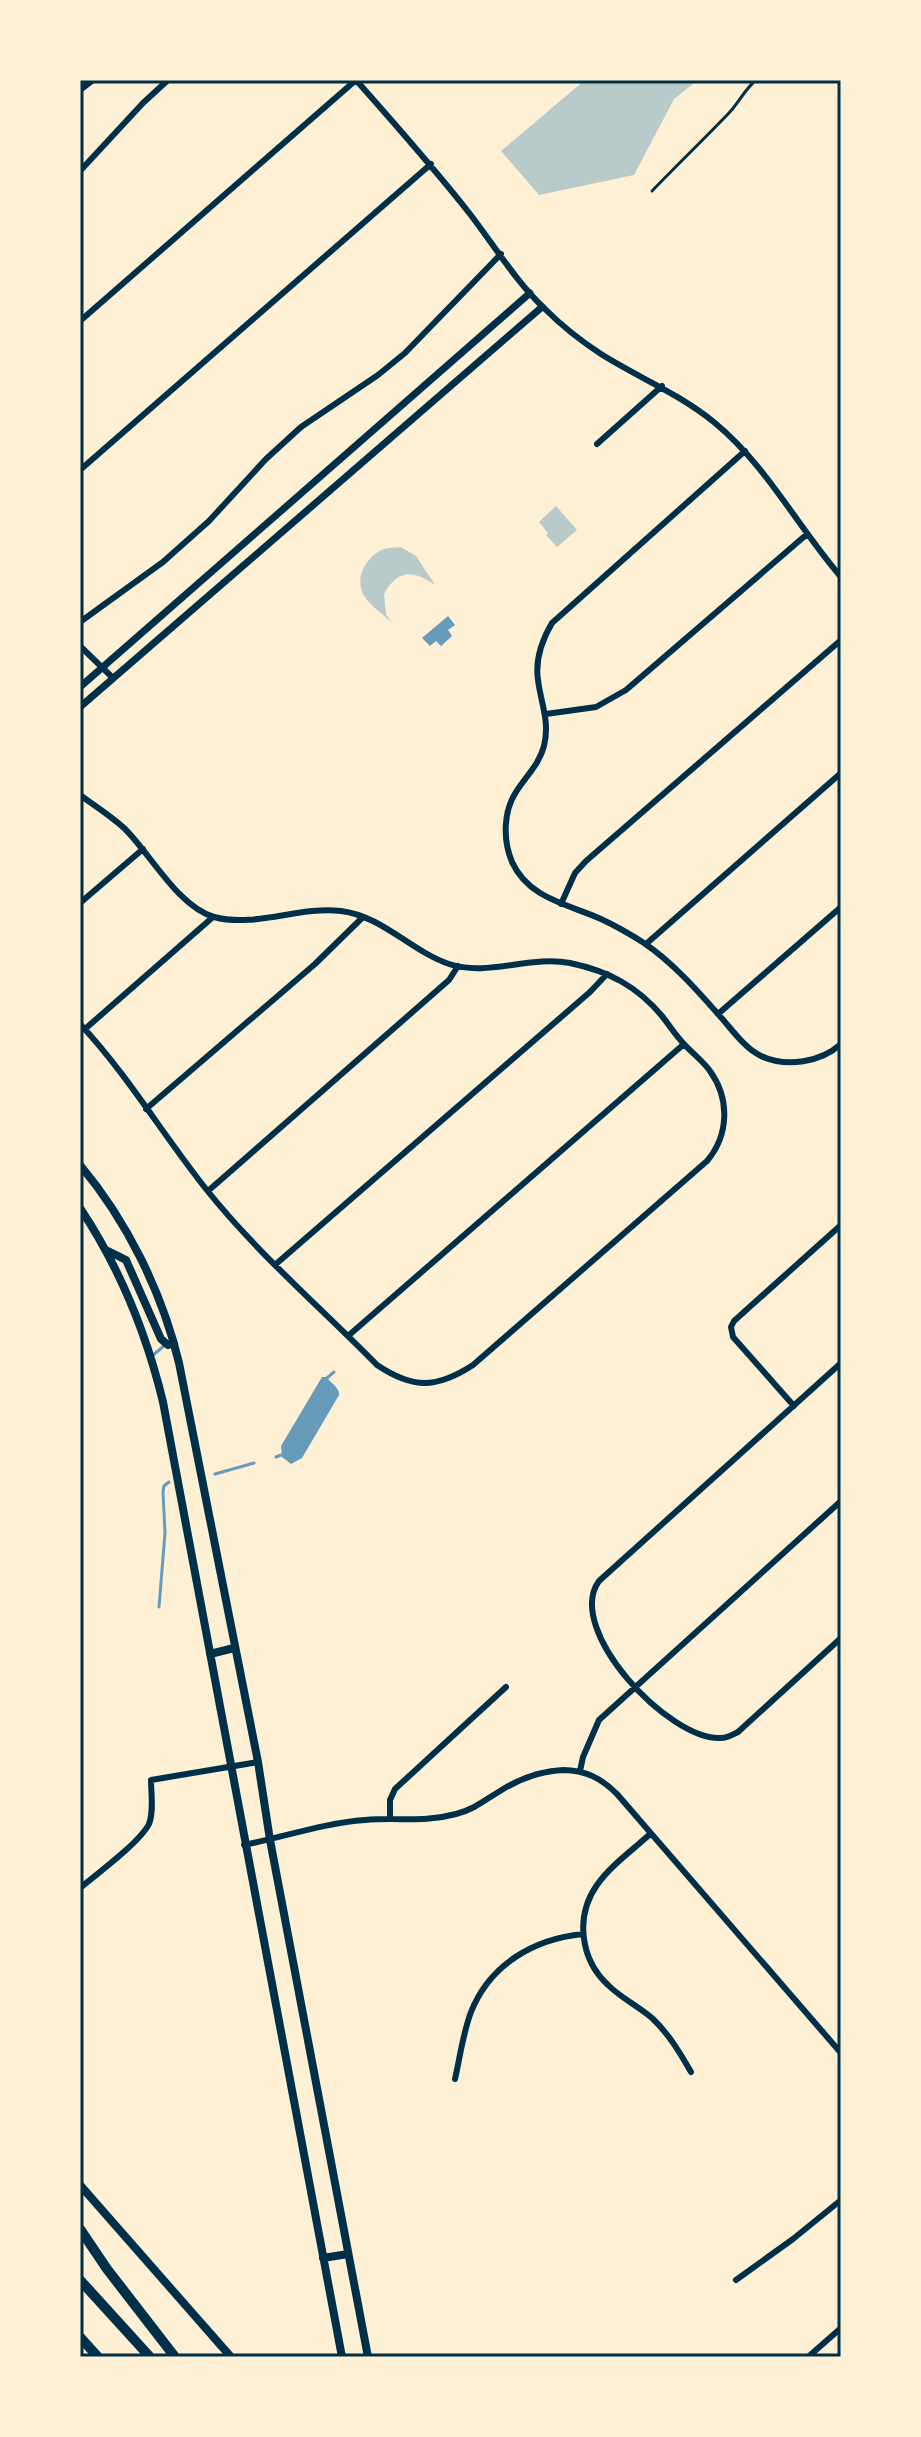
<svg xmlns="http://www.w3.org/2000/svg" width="921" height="2437" viewBox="0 0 921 2437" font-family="Montserrat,sans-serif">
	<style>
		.green { fill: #b9caca }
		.water { fill: #669bbc }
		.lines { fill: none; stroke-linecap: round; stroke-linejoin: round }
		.stream { stroke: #669bbc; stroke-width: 3 }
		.service { stroke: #003049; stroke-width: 3 }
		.minor { stroke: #003049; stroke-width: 6 }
		.tertiary { stroke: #003049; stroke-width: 7 }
		.secondary { stroke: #003049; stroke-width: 8 }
		.motorway { stroke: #003049; stroke-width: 10 }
		.neatline { fill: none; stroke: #003049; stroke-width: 3 }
	</style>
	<rect width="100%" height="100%" fill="#fdf0d5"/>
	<path class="green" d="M585,80h113l-24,19 -40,76 -95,20 -38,-44z
		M556,506l21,24 -20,17 -11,-12 2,-2 -9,-11z
		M401,547l15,9 19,29c-22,-15 -37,-16 -51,9l2,20 5,8c-8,-8 -22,-17 -28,-28 -8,-17 3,-37 19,-44 6,-3 13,-2 19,-3z"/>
	<path class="water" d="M448,616l7,9 -7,5 4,6 -11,10 -5,-5 -6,5 -8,-8z
		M322,1377h4c4,5 14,11 13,18l-37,63 -11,6 -9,-7 -1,-11z"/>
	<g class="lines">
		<path class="stream" d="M151,1357l15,-13
			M327,1378l7,-6
			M276,1457l5,-2
			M215,1474l39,-11
			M159,1607l6,-74 -2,-41 1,-6 5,-4"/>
		<path class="service" d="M652,191c25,-26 51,-51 76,-77 11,-11 16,-24 28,-34"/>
		<path class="minor" d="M356,80c39,44 78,88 114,134 23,30 47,69 75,95 17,17 36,32 56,45 38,24 79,40 114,69 52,43 82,103 126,154
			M80,90l13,-10
			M80,171l63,-68 25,-23
			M80,321l276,-241
			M597,444l65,-58
			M745,451l-193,172c-10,17 -17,37 -14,57 3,24 12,41 6,66 -5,19 -18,30 -28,46 -13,20 -13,49 -4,70 17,37 56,42 89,57 15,7 29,15 43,24 28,19 52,46 74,71 13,14 26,34 43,42 26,12 60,6 80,-12
			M80,470l351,-306
			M80,622l83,-60 46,-41 57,-62 35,-32 77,-52 27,-22 96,-99
			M80,646l33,32
			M546,714l50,-7 30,-17 180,-155
			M80,795c15,11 31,21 44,33 26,25 54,79 90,89 41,11 85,-11 127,-6 41,5 70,40 108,53 39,13 81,-9 121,-1 38,8 67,23 92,53 8,10 14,20 23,29 8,9 18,16 25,26 20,28 19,64 -3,90l-234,204c-37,24 -60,24 -96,0 -57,-58 -120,-112 -171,-176 -43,-54 -79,-115 -126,-165
			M80,903l63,-54
			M561,904l14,-31 11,-12 255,-221
			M646,944l195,-171
			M718,1014l123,-107
			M85,1029l128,-112
			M146,1109l169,-145 48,-47
			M208,1191l241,-211 9,-14
			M276,1264l314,-272 17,-18
			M348,1336l336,-292
			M841,1363l-242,218c-35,48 70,160 122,157 7,0 11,-3 17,-6l103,-94
			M794,1406l-61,-69 -2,-10 3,-6 107,-96
			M580,1771l3,-14 16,-37 242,-219
			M390,1819v-19l5,-11 111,-102
			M650,1834c-17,16 -39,31 -53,51 -22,31 -17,74 11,100 13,13 30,21 44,33 17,16 28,35 39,54
			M244,1845c40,-8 80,-22 121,-25 33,-3 58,3 91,-6 17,-4 29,-14 44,-23 19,-12 41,-20 63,-21 23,0 39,9 54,24l224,259
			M80,1888c17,-14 60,-46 69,-64 5,-13 2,-31 2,-44l107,-18
			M455,2079c5,-22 8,-46 16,-67 19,-48 63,-73 112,-78
			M736,2280l57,-41 48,-39
			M808,2357l33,-29"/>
		<path class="tertiary" d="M80,687l450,-394
			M80,707l462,-400"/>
		<path class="secondary" d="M80,1165c47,56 82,127 99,198l79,399 12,78 98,517
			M80,1208c40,60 66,124 83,194l179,955
			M108,1251l18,9 35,79 7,6 6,-2
			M210,1654l24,-6
			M80,2185l151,172
			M323,2258l25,-4"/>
		<path class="motorway" d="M80,2229l27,40 68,88
			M80,2280l70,77
			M80,2337l18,20"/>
	</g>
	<rect width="921" height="2437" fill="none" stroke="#fdf0d5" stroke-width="164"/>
	<rect x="82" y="82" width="757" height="2273" class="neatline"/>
</svg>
